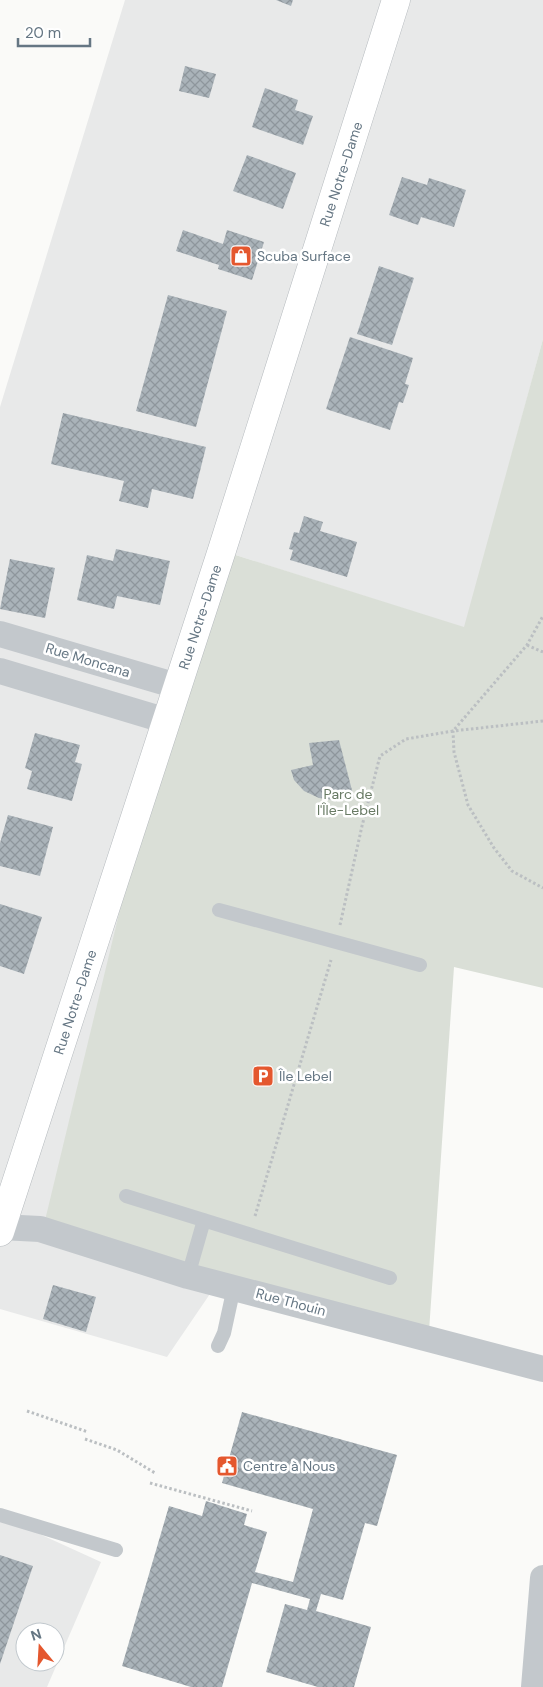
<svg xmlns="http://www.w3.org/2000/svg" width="543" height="1687" viewBox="0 0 543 1687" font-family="'DM Sans',sans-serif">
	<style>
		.built { fill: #e8e9e9; fill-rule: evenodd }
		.park { fill: #dadfd7 }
		.building { fill: url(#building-cross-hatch) }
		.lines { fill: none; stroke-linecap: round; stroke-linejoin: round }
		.primary-casing { stroke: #b5babe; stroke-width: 29 }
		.path { stroke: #bbbfc2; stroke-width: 3; stroke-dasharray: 2.5 2.5; stroke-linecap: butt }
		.service { stroke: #c3c8cc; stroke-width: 14 }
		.minor { stroke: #c3c8cc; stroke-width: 26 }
		.primary { stroke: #fff; stroke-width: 28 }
		.labels { text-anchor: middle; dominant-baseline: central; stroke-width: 5; stroke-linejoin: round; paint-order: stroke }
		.street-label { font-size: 14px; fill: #657683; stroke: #fff }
		.poi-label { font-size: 14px; fill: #657683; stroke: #fff; text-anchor: start }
		.park-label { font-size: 14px; fill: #687a64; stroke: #fff }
	</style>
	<defs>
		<pattern id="building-cross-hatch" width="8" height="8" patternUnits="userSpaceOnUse" patternTransform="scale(1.25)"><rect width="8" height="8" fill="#aab3b9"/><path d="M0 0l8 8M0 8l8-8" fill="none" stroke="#8e969c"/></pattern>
	</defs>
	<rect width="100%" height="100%" fill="#fafaf8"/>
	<path class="built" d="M125,0h418v339l-78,289 -239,-76 -12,736 -47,69 -167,-48v-902z
		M0,1516l101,46 -54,125h-47zM25,1632h30v30h-30z"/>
	<path class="park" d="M543,339v649l-89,-21 -26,379 -387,-109 89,-369 96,-316 238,75z"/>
	<path class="building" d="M276,0h17l-2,6z
		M185,66l31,8 -7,24 -30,-7z
		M265,88l33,12 -3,10 18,6 -10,29 -51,-18z
		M247,155l49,18 -13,36 -50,-18z
		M402,177l25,8 2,-7 37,12 -12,37 -33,-10 -3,8 -29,-10z
		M183,230l40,14 4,-14 37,12 -12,38 -34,-11 1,-4 -43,-14z
		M379,266l35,12 -22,67 -35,-11z
		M168,295l59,16 -31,116 -60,-16z
		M350,337l63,21 -8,26 4,1 -6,18 -4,-1 -9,28 -64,-21z
		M63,413l143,34 -13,52 -41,-10 -4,19 -29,-7 5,-20 -73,-17z
		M304,516l19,6 -3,9 37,11 -10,35 -57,-17 3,-10 -4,-1 5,-17 5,1z
		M116,549l54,12 -10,44 -43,-9 -3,13 -37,-9 10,-45 26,6z
		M10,559l45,9 -10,50 -45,-9z
		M35,733l45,12 -5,17 7,2 -10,37 -45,-12 5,-18 -7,-3z
		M339,740l15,58 -20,2 -15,-2 -15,-7 -10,-11 -3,-10 22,-5 -4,-22z
		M8,815l45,12 -13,49 -40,-10v-23z
		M0,904l42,13 -18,57 -24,-8z
		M53,1285l43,12 -10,35 -43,-13z
		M242,1412l155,43 -20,71 -12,-3 -22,77 -22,-6 -5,17 55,16 -17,60h-36l-52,-15 19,-68 22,6 3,-11 -58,-16 -30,104h-31l-69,-21 47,-160 33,10 4,-15 41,13 -3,11 23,7 -12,40 38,10 20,-73 -91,-26z
		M0,1555l33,11 -33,98z"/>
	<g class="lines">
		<g class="primary-casing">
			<path id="primary" d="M0,1232l222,-682 174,-550"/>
		</g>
		<path class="path" d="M527,645l16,7
			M543,721l-90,10 1,21 14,53 26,43 18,23 31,17
			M340,925l22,-99 18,-70 26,-17 47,-8 74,-86 16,-29
			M255,1216l76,-256
			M27,1411l61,21
			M85,1439l32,11 38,23
			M150,1483l102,28"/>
		<path class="service" d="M219,910l201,55
			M126,1196l264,82
			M188,1276l16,-56
			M218,1346l6,-13 10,-46
			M0,1515l116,35"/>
		<path class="minor" d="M0,634l177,52
			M0,671l167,50
			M0,1227l40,2 148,47 355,93
			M534,1687l9,-109"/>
		<use href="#primary" class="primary"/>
	</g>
	<defs>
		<g id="shop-square" transform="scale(1.125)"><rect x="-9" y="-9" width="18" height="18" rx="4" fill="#e4572e" stroke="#fff"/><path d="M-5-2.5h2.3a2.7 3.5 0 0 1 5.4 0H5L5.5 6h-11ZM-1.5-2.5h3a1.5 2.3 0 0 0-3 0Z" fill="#fff"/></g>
		<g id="parking-square" transform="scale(1.125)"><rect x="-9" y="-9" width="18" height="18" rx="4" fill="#e4572e" stroke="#fff"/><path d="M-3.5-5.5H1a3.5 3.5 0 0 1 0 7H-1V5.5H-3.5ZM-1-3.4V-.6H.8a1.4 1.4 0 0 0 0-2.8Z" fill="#fff"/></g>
		<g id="civic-square" transform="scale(1.125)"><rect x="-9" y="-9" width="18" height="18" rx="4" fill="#e4572e" stroke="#fff"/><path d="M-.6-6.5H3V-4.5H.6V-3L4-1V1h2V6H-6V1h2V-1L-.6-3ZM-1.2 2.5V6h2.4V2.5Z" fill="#fff"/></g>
	</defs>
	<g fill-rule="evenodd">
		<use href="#shop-square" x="241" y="256"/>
		<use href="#parking-square" x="263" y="1076"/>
		<use href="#civic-square" x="227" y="1466"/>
	</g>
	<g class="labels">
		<g class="street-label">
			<text transform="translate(341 174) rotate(-72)">Rue Notre-Dame</text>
			<text transform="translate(200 617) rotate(-72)">Rue Notre-Dame</text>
			<text transform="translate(88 660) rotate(17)">Rue Moncana</text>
			<text transform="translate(75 1002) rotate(-72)">Rue Notre-Dame</text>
			<text transform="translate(291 1302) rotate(15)">Rue Thouin</text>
		</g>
		<g class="poi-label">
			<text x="257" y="256">Scuba Surface</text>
			<text x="279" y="1076">Île Lebel</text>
			<text x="243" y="1466">Centre à Nous</text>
		</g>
		<g class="park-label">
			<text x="348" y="794">Parc de<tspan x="348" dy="16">l'Île-Lebel</tspan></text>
		</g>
	</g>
	<g transform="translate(40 1647) rotate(342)"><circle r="24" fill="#ffffff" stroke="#c1c8cd"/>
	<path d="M0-4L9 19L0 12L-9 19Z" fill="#e4572e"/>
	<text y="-8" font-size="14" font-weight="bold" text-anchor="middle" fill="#657683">N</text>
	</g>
	<path d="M18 38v8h72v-8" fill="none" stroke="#657683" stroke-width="2.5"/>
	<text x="25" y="38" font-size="15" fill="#657683" stroke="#ffffff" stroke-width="4" paint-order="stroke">20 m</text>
</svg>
